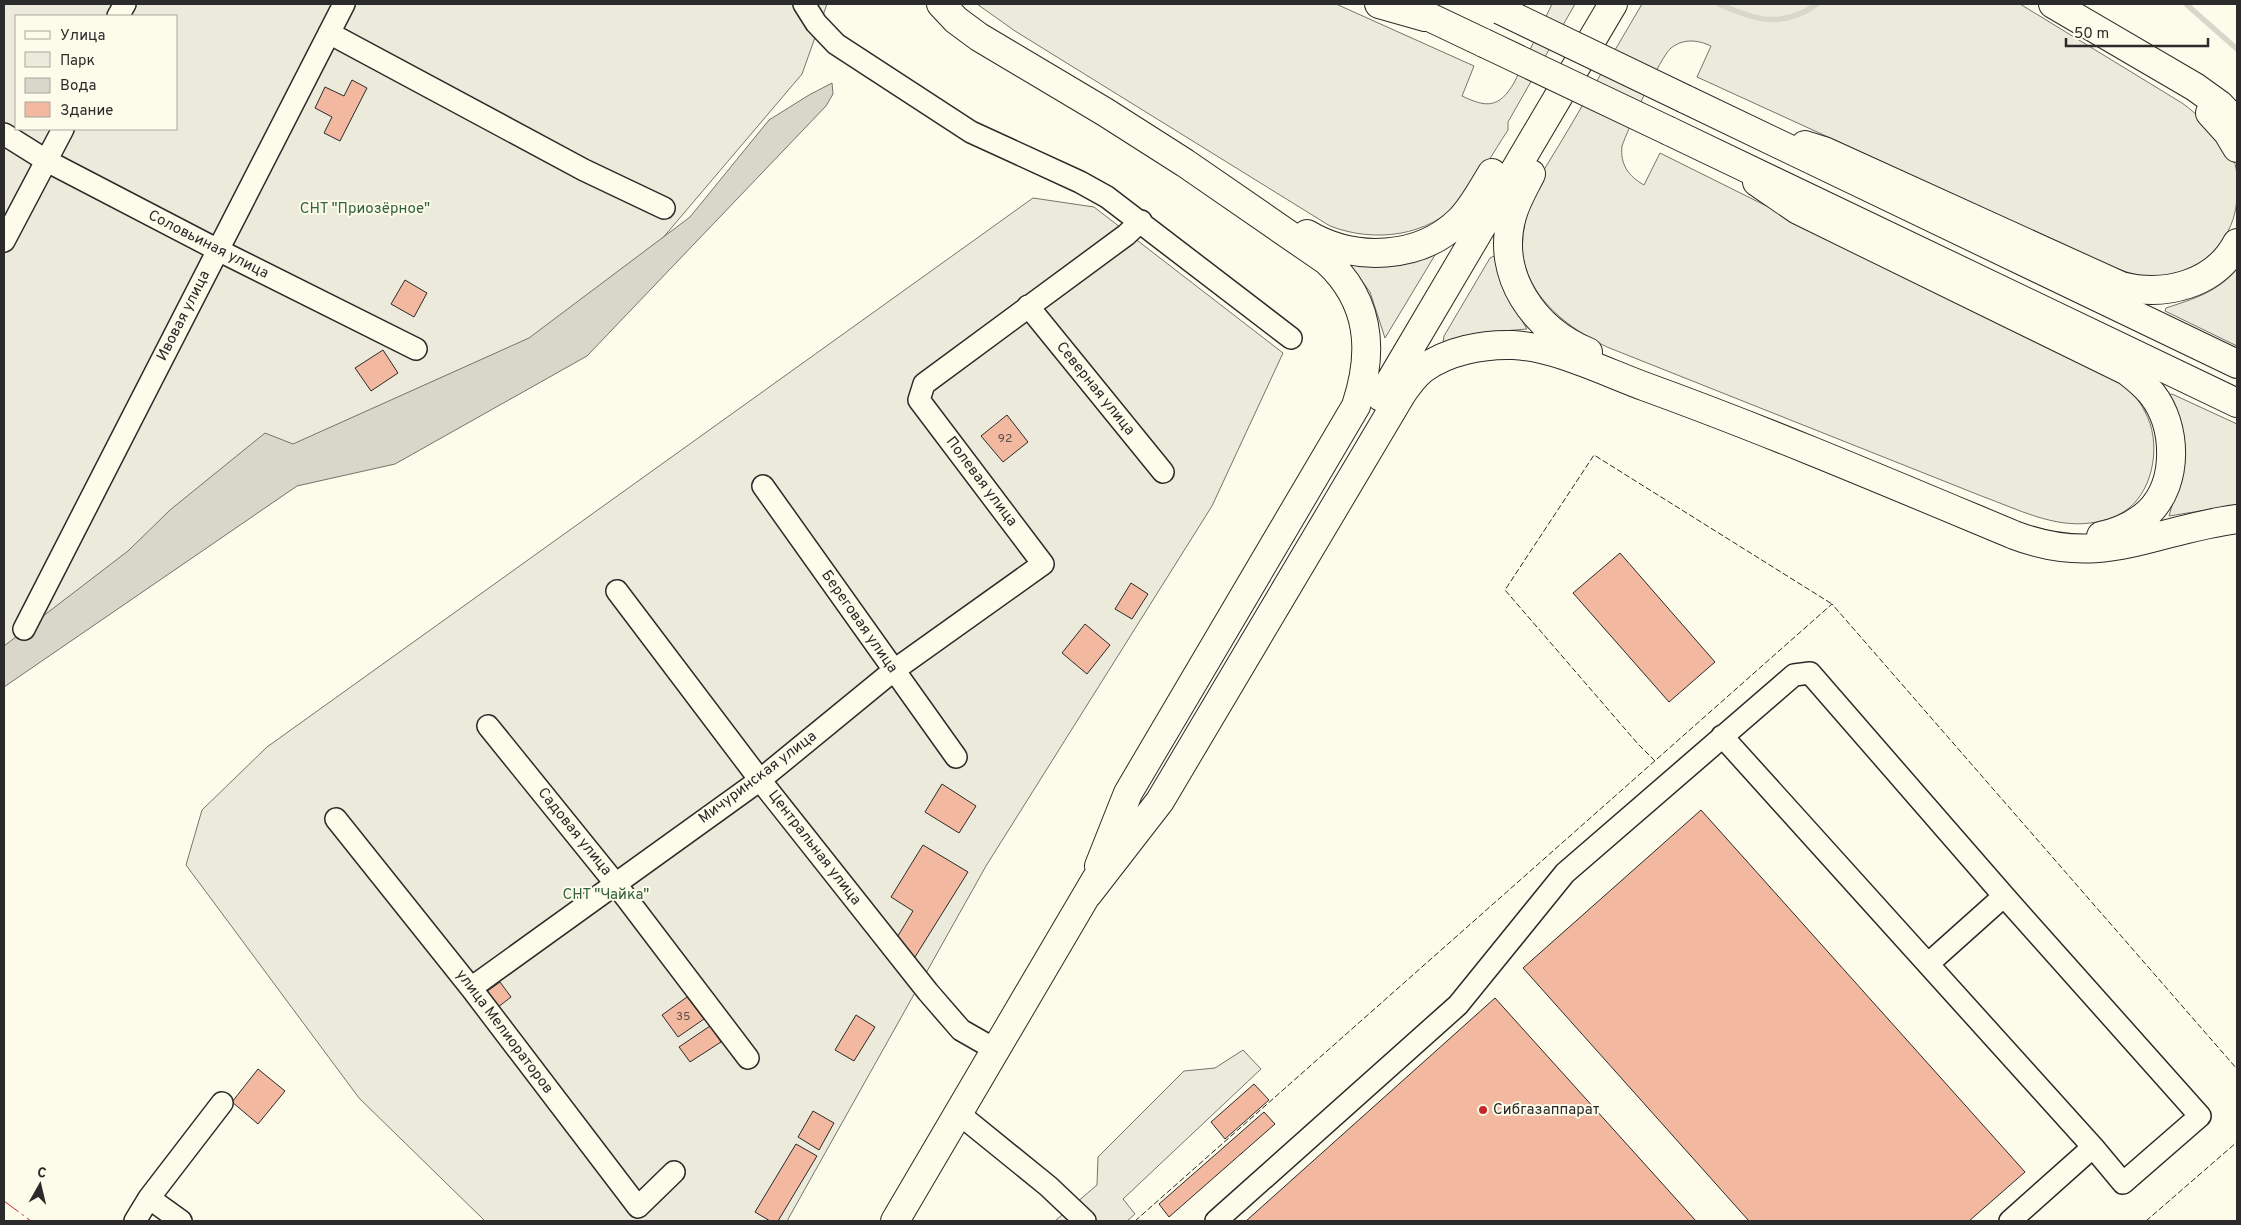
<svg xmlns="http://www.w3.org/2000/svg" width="2241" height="1225" viewBox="0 0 2241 1225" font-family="Overpass,sans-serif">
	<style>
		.green { fill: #ecebdb; stroke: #74746e; fill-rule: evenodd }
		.parking { fill: #eceadb; stroke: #74746e }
		.water { fill: #d8d7c9; stroke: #74746e }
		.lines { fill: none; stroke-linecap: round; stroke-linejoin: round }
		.stream { stroke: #d8d7c9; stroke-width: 5.5 }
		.building { fill: #f2b8a0; stroke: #2b2b2b }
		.minor-casing { stroke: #2b2b2b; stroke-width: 24 }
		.major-casing { stroke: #2b2b2b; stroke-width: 30 }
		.highway-casing { stroke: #2b2b2b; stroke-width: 30 }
		.minor { stroke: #fdfbea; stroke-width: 21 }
		.major { stroke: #fdfbea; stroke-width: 28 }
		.highway { stroke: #fdfbea; stroke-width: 28 }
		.highway-bridge-casing { stroke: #2b2b2b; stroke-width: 30; stroke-linecap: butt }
		.highway-bridge { stroke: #fdfbea; stroke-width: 28 }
		.fence { stroke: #2b2b2b; stroke-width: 1; stroke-dasharray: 6 2.5; stroke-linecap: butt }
		.power { stroke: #c62828; stroke-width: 1; stroke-dasharray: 18 4 2.5 4; stroke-linecap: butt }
		.poi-dot { fill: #c62828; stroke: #fdfbea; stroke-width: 2 }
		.labels { text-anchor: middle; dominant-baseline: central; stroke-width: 4; stroke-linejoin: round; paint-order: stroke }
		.number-label { font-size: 12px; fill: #5d4e48 }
		.park-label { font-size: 15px; fill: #34623c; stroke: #fdfbea }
		.street-label { font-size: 15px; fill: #2b2b2b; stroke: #fdfbea }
		.poi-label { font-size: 15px; fill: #2b2b2b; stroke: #fdfbea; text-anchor: start }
	</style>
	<rect width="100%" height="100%" fill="#fdfbea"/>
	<path class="green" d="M4,4h823l-25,70 -219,258 -331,157 -248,174zM16,16h160v113h-160z
		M977,4h359l138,62 -12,30c25,12 37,12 52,-13l38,-79h23l-67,118v8c-14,21 -31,52 -47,70 -32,37 -87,43 -131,26l-315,-195z
		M1642,4h378l162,99c17,12 39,34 50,53 6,11 5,25 5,37 1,46 -39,86 -86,84 -14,-1 -28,-6 -41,-11l-413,-189 14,-31c-13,-6 -27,-8 -40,2 -11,9 -43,81 -49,98 -2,18 6,30 22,39l16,-32 458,228c11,9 21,18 27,31 16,28 10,75 -16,96 -11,9 -24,13 -39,15 -36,5 -73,-14 -106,-26l-377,-150c-66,-32 -107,-82 -74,-157 11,-22 26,-44 38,-65 24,-40 47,-81 71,-121z
		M1033,198l61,9 189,146 -71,153 -226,360 -199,355h-302l-126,-123 -173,-233 16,-55 65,-63z
		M1435,252v3l-50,83 -15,-46 -21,-29z
		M1494,256l10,35 23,38 -48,4 -36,10 1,-7 46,-78z
		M2237,269v77l-72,-35 1,-3c27,-9 52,-16 71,-39z
		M2172,394l65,30v81l-68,11 16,-56 -3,-35 -13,-26 -1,-4z"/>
	<path class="parking" d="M1243,1050l18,19 -138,130 12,15 -8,7h-72l42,-36 1,-28 86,-86 31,-3z"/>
	<path class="water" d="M832,83l1,11 -7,12 -239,250 -192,108 -98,22 -293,201v-41l124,-95 42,-41 95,-77 28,11 236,-106 161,-121 79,-97 40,-25z"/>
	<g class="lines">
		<path class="stream" d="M1719,4c36,16 63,25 98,0
			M2186,4l51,45"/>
	</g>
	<path class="building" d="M352,80l15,8 -27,53 -16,-8 8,-16 -17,-9 10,-21 19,9z
		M405,280l22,13 -13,24 -23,-13z
		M383,350l15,23 -27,18 -16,-23z
		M1007,415l21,27 -25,20 -22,-26z
		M1620,553l95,109 -46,40 -96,-109z
		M1131,583l17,11 -16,25 -17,-10z
		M1085,624l25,21 -23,29 -25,-21z
		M942,784l34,22 -17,27 -34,-21z
		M1701,810l324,362 -56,49h-220l-226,-253z
		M923,845l45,27 -53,85 -22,-13 20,-33 -22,-14z
		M500,982l11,15 -18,14 -11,-16z
		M687,997l17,22 -26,18 -16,-22z
		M1495,998l201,223h-450z
		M856,1015l19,12 -21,34 -19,-11z
		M710,1026l11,16 -31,20 -11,-15z
		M258,1069l27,22 -27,33 -26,-22z
		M1254,1084l15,16 -44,39 -14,-17z
		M813,1111l21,12 -15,27 -21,-13z
		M1264,1112l11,12 -106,93 -10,-13z
		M796,1144l21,12 -39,65h-8l-15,-9z"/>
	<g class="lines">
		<g class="minor-casing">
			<path id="minor" d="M804,4l12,19 20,21 135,88 109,50 27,15 184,141
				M118,16l7,-12
				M329,33l255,137 80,38
				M4,134l43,27 171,89 198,99
				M4,241l59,-112
				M1028,306l135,166
				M763,486l193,271
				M617,591l143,189 168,212 33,38 35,20
				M24,629l320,-625
				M488,726l127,157 133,175
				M1722,736l371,411
				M336,819l135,169 167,219 36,-35
				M1928,964l76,-68
				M471,988l289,-208 133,-109 150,-107 -124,-164 5,-16 202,-149 15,-14
				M958,1113l90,73 37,35
				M135,1221l14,-23
				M181,1221l-32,-23 73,-95
				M1216,1221l242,-216 107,-132 229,-198 16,-2 194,223 196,220 -77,67 -30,-36 -83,74"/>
		</g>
		<g class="major-casing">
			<path id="major" d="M941,4l15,16 23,17 126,75 80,51 142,98c44,41 47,91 29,145l-228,387 -29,73
				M1379,4l46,13
				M2053,4l142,83 25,18 17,18
				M2210,113l18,20 9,15
				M1805,145l19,6 297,135c43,11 94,-1 116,-43
				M1531,174c-7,14 -15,27 -19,42 -17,60 23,114 76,136
				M1757,182l41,28 329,161c9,7 18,14 25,23 25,32 27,88 -3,118 -14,13 -30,20 -48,24
				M1307,234c47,28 113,26 153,-14 13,-13 22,-31 32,-47
				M1381,397l232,-393
				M1088,894l72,-93 241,-406c6,-9 13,-19 22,-26 24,-18 60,-25 90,-24 43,2 92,27 133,42 124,45 246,97 368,148 89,34 138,-5 223,-16
				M895,1221l201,-342"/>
		</g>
		<g class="highway-casing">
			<path id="highway" d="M1402,4l82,39
				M1685,99l552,265
				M1669,131l568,272"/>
		</g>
		<use href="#minor" class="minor"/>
		<use href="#major" class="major"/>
		<use href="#highway" class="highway"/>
		<g class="highway-bridge-casing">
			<path id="highway-bridge" d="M1500,10l185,89
				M1484,43l185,88"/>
		</g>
		<use href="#highway-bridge" class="highway-bridge"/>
		<path class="fence" d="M1655,761l-17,-17 -133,-154 89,-135 238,149
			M1135,1221l697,-617 405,465
			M2146,1221l91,-79"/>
		<path class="power" d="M4,1201l27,20"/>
	</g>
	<circle class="poi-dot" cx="1483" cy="1110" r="5"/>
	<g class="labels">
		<g class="number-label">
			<text x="1005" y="439">92</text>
			<text x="683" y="1017">35</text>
		</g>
		<g class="park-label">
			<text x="365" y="209">СНТ "Приозёрное"</text>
			<text x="606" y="895">СНТ "Чайка"</text>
		</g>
		<g class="street-label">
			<text transform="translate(208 245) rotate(27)">Соловьиная улица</text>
			<text transform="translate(184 316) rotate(-63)">Ивовая улица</text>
			<text transform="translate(1095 389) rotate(51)">Северная улица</text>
			<text transform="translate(981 482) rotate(53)">Полевая улица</text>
			<text transform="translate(859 622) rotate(55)">Береговая улица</text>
			<text transform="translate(758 778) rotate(-37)">Мичуринская улица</text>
			<text transform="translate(574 832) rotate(51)">Садовая улица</text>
			<text transform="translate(814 848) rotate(52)">Центральная улица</text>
			<text transform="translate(504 1032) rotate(53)">улица Мелиораторов</text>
		</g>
		<g class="poi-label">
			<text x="1493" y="1110">Сибгазаппарат</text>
		</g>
	</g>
	<rect width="2241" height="1225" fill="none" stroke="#2b2b2b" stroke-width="10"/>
	<rect x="15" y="15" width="162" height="115" fill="#fdfbea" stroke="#a9a89e"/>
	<rect x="25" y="31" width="25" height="8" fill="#fdfbea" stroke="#a9a89e"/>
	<text x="60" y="40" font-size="15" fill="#2b2b2b">Улица</text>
	<rect x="25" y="52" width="25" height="15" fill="#ecebdb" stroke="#a9a89e"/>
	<text x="60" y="65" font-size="15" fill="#2b2b2b">Парк</text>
	<rect x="25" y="78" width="25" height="15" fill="#d8d7c9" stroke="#a9a89e"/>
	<text x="60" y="90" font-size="15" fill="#2b2b2b">Вода</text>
	<rect x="25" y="102" width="25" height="15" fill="#f2b8a0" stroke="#a9a89e"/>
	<text x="60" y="115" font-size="15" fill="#2b2b2b">Здание</text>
	<g transform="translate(40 1185) rotate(8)" stroke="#fdfbea" stroke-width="4" paint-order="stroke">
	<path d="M0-4L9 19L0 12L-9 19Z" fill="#2b2b2b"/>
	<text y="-8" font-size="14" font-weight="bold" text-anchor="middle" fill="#2b2b2b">С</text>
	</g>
	<path d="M2066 38v8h142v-8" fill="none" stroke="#2b2b2b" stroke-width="2.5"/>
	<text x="2074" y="38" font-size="15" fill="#2b2b2b" stroke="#fdfbea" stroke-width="4" paint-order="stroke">50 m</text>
</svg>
